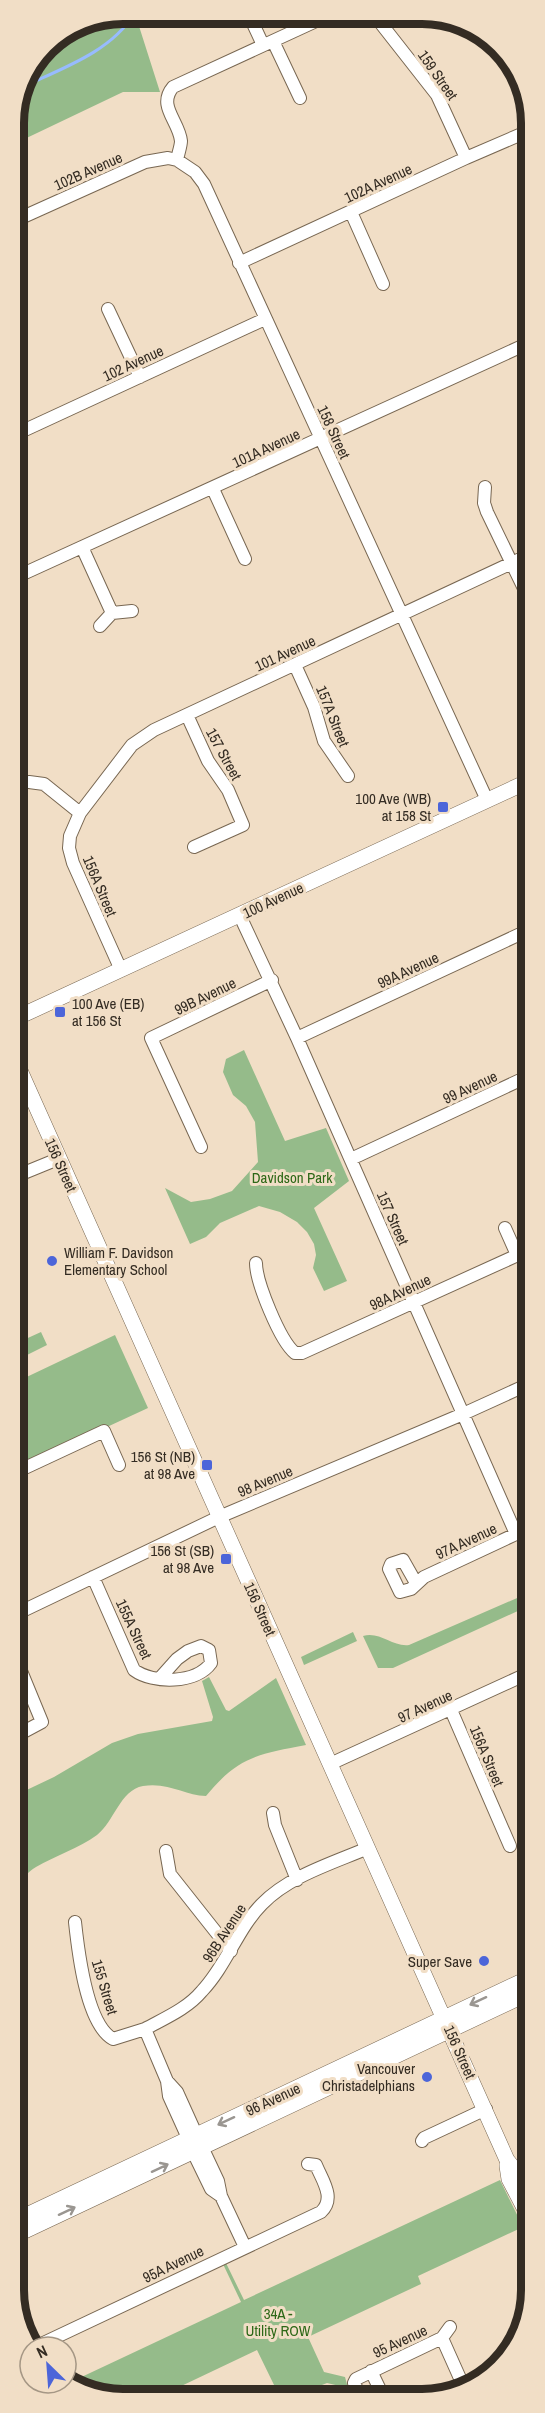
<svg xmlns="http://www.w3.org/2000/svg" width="545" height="2413" viewBox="0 0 545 2413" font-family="'Archivo Narrow',sans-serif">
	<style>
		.green { fill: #95bb8a }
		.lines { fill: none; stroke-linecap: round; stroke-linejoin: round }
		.stream { stroke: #97bbfe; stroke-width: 3 }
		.minor-casing { stroke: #786752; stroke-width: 14 }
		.major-casing { stroke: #786752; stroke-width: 16 }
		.minor { stroke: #fff; stroke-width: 12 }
		.major { stroke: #fff; stroke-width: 15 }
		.oneway { stroke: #9a9691 }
		.poi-dot { fill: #4c65d9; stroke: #f1dec6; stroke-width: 2 }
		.labels { text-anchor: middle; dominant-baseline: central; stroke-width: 6; stroke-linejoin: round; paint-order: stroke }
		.street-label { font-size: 15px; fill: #342c23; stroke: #f1dec6 }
		.poi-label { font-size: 15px; fill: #342c23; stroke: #f1dec6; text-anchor: end }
		.park-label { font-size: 15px; fill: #2d6817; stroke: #f1dec6 }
		.rim { fill: none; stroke: #342c23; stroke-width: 8 }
	</style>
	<rect width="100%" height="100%" fill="#f1dec6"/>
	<path class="green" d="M123,14h26l-11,9 22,69h-37l-109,52v-27l32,-72 36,-23z
		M244,1050l41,91 41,-13 23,53 -35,27 33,73 -23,10 -11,-23 3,-13 -2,-11 -7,-12 -10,-10 -17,-10 -21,-6 -39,17 -14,14 -16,7 -25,-56 26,14 19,-3 22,-8 26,-29 -3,-40 -9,-16 -13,-11 -10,-23 3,-13z
		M41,1332l6,13 -22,11 -6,-14z
		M115,1335l33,73 -134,62v-87z
		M531,1592v13l-138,63h-15l-15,-32c17,-5 29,11 46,9z
		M353,1632l4,9 -53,24 -3,-8z
		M209,1677l17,33 3,1 47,-33 30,67c-48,9 -68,12 -100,51 -21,0 -36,-14 -63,-10 -23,4 -29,36 -46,49 -18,13 -42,21 -61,32 -9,5 -13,13 -22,17v-88l40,-19 58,-34 26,-9 74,-13 1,-4 -11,-36z
		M500,2180l23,47 -105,49 3,8 -113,53 16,35 21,5 3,11 -21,-5 -38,15h-19l5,-11 -18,-37 -101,48 -54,-1 -29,-16 168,-79 -18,-38 3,-1 18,37z"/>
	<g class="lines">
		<path class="stream" d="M29,84c37,-17 83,-34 105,-70"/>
		<g class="minor-casing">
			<path id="minor" d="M249,15l14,30
				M327,16l-154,71c-16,19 6,34 8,54 0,5 -3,13 -4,19l18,12 9,12 283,616
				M375,16l62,79 29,63
				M273,41l27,57
				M351,212l32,72
				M14,221l131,-59 23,-4 9,2
				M239,263l227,-105 65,-28
				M526,263l5,10
				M108,309l32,68
				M14,420l5,12
				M14,435l251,-116
				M485,487l-1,16 3,9 44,91
				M213,489l32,70
				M82,547l30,66
				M14,578l517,-236
				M100,626l12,-13 20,-2
				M295,665l19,42 10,34 24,35
				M187,715l21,46 20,29 15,35 -49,22
				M29,782l15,2 36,29
				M240,916l57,122 219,496
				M121,970l-48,-107 -4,-15 1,-12 10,-23 52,-68 22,-15 377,-176
				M297,1038l234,-109
				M201,1147l-50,-109 121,-58
				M351,1159l180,-84
				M14,1177l44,-18
				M505,1228l12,27
				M256,1263c0,19 24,78 39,90h7l229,-104
				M14,1473l90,-42 15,34
				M93,1577l41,93c19,14 62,14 77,-7l-2,-13 -8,-4 -13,5 -11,8 -17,19
				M416,1583l-13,-23 -12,4 -2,5 11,23 11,-3 13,-12 92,-43 15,-3
				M14,1615l205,-98 244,-103 68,-31
				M14,1654l28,68 -28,15
				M451,1710l59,136
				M330,1764l201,-92
				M273,1813l2,12 22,55
				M166,1851l4,23 61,77
				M75,1922c3,28 11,102 38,117l32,-10 22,52 2,15 19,42
				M145,2029c20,-11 42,-20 57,-38 24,-25 36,-63 60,-87 27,-28 71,-41 106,-56
				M167,2081l10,11 19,42
				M422,2141l2,-3 62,-29
				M202,2147l16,34 3,15 24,51
				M193,2152l18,37 10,7
				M450,2327l-8,11 21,47
				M35,2347l286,-135c15,-14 1,-32 -5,-47l-8,-1
				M371,2371l13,27
				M361,2398l-7,-15 2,-4 86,-41"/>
		</g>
		<g class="major-casing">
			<path id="major" d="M14,1019l517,-239
				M14,1057l493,1103 12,15 12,27
				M507,2166l2,13 22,42
				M14,2221l517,-244
				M14,2236l517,-244"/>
		</g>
		<use href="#minor" class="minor"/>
		<use href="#major" class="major"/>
	</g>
	<defs><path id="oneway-shaft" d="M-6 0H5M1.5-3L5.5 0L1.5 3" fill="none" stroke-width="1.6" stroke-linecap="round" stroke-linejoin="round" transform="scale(1.5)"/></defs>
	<g class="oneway">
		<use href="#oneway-shaft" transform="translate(478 2001) rotate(155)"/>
		<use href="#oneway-shaft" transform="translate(226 2121) rotate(155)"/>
		<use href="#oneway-shaft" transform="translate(160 2168) rotate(-25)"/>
		<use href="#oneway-shaft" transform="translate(67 2211) rotate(-25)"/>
	</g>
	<g class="poi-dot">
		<rect x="437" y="801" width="12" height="12" rx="3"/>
		<rect x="54" y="1006" width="12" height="12" rx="3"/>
		<circle cx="52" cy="1261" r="6"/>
		<rect x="201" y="1459" width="12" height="12" rx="3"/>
		<rect x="220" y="1553" width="12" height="12" rx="3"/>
		<circle cx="484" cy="1961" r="6"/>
		<circle cx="427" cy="2077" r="6"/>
	</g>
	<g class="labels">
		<g class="street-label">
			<text transform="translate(438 75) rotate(55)">159 Street</text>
			<text transform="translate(88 171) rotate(-24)">102B Avenue</text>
			<text transform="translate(378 183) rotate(-25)">102A Avenue</text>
			<text transform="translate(133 363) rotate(-25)">102 Avenue</text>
			<text transform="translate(334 432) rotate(65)">158 Street</text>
			<text transform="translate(266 448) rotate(-25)">101A Avenue</text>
			<text transform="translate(285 653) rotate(-25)">101 Avenue</text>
			<text transform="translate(333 716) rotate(68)">157A Street</text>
			<text transform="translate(224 754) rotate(61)">157 Street</text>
			<text transform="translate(100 886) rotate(67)">156A Street</text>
			<text transform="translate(273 900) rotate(-25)">100 Avenue</text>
			<text transform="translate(408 970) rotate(-25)">99A Avenue</text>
			<text transform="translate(205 996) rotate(-26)">99B Avenue</text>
			<text transform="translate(470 1087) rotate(-25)">99 Avenue</text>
			<text transform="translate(61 1165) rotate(66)">156 Street</text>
			<text transform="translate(393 1218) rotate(66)">157 Street</text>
			<text transform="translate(400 1292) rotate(-25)">98A Avenue</text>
			<text transform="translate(265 1481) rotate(-23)">98 Avenue</text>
			<text transform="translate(466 1541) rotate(-25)">97A Avenue</text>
			<text transform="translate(260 1609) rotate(66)">156 Street</text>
			<text transform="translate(134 1629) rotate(65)">155A Street</text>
			<text transform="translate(425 1706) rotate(-25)">97 Avenue</text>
			<text transform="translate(487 1756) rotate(67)">156A Street</text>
			<text transform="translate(224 1933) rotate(-57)">96B Avenue</text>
			<text transform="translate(105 1987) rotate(73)">155 Street</text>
			<text transform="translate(460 2052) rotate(66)">156 Street</text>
			<text transform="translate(273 2099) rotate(-25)">96 Avenue</text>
			<text transform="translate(173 2264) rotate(-26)">95A Avenue</text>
			<text transform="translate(400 2341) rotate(-25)">95 Avenue</text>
		</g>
		<g class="poi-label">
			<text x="431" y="798">100 Ave (WB)<tspan x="431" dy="17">at 158 St</tspan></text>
			<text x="72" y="1003" text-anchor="start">100 Ave (EB)<tspan x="72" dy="17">at 156 St</tspan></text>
			<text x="64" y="1252" text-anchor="start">William F. Davidson<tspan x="64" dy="17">Elementary School</tspan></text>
			<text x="195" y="1456">156 St (NB)<tspan x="195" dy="17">at 98 Ave</tspan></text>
			<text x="214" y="1550">156 St (SB)<tspan x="214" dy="17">at 98 Ave</tspan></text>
			<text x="472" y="1961">Super Save</text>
			<text x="415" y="2068">Vancouver<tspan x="415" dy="17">Christadelphians</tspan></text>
		</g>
		<g class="park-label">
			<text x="292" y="1177">Davidson Park</text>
			<text x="278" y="2313">34A -<tspan x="278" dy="17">Utility ROW</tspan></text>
		</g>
	</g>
	<path d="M0 0H545V2413H0ZM123 24H422A99 99 0 0 1 521 123V2290A99 99 0 0 1 422 2389H123A99 99 0 0 1 24 2290V123A99 99 0 0 1 123 24Z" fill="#f1dec6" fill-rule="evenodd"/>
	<path class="rim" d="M123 24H422A99 99 0 0 1 521 123V2290A99 99 0 0 1 422 2389H123A99 99 0 0 1 24 2290V123A99 99 0 0 1 123 24Z"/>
	<g transform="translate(48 2365) rotate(335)"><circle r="28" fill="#f1dec6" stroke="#a59785" stroke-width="1.5"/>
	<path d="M0-4.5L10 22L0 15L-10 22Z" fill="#4c65d9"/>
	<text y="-9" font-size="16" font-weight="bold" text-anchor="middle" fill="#342c23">N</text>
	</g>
</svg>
